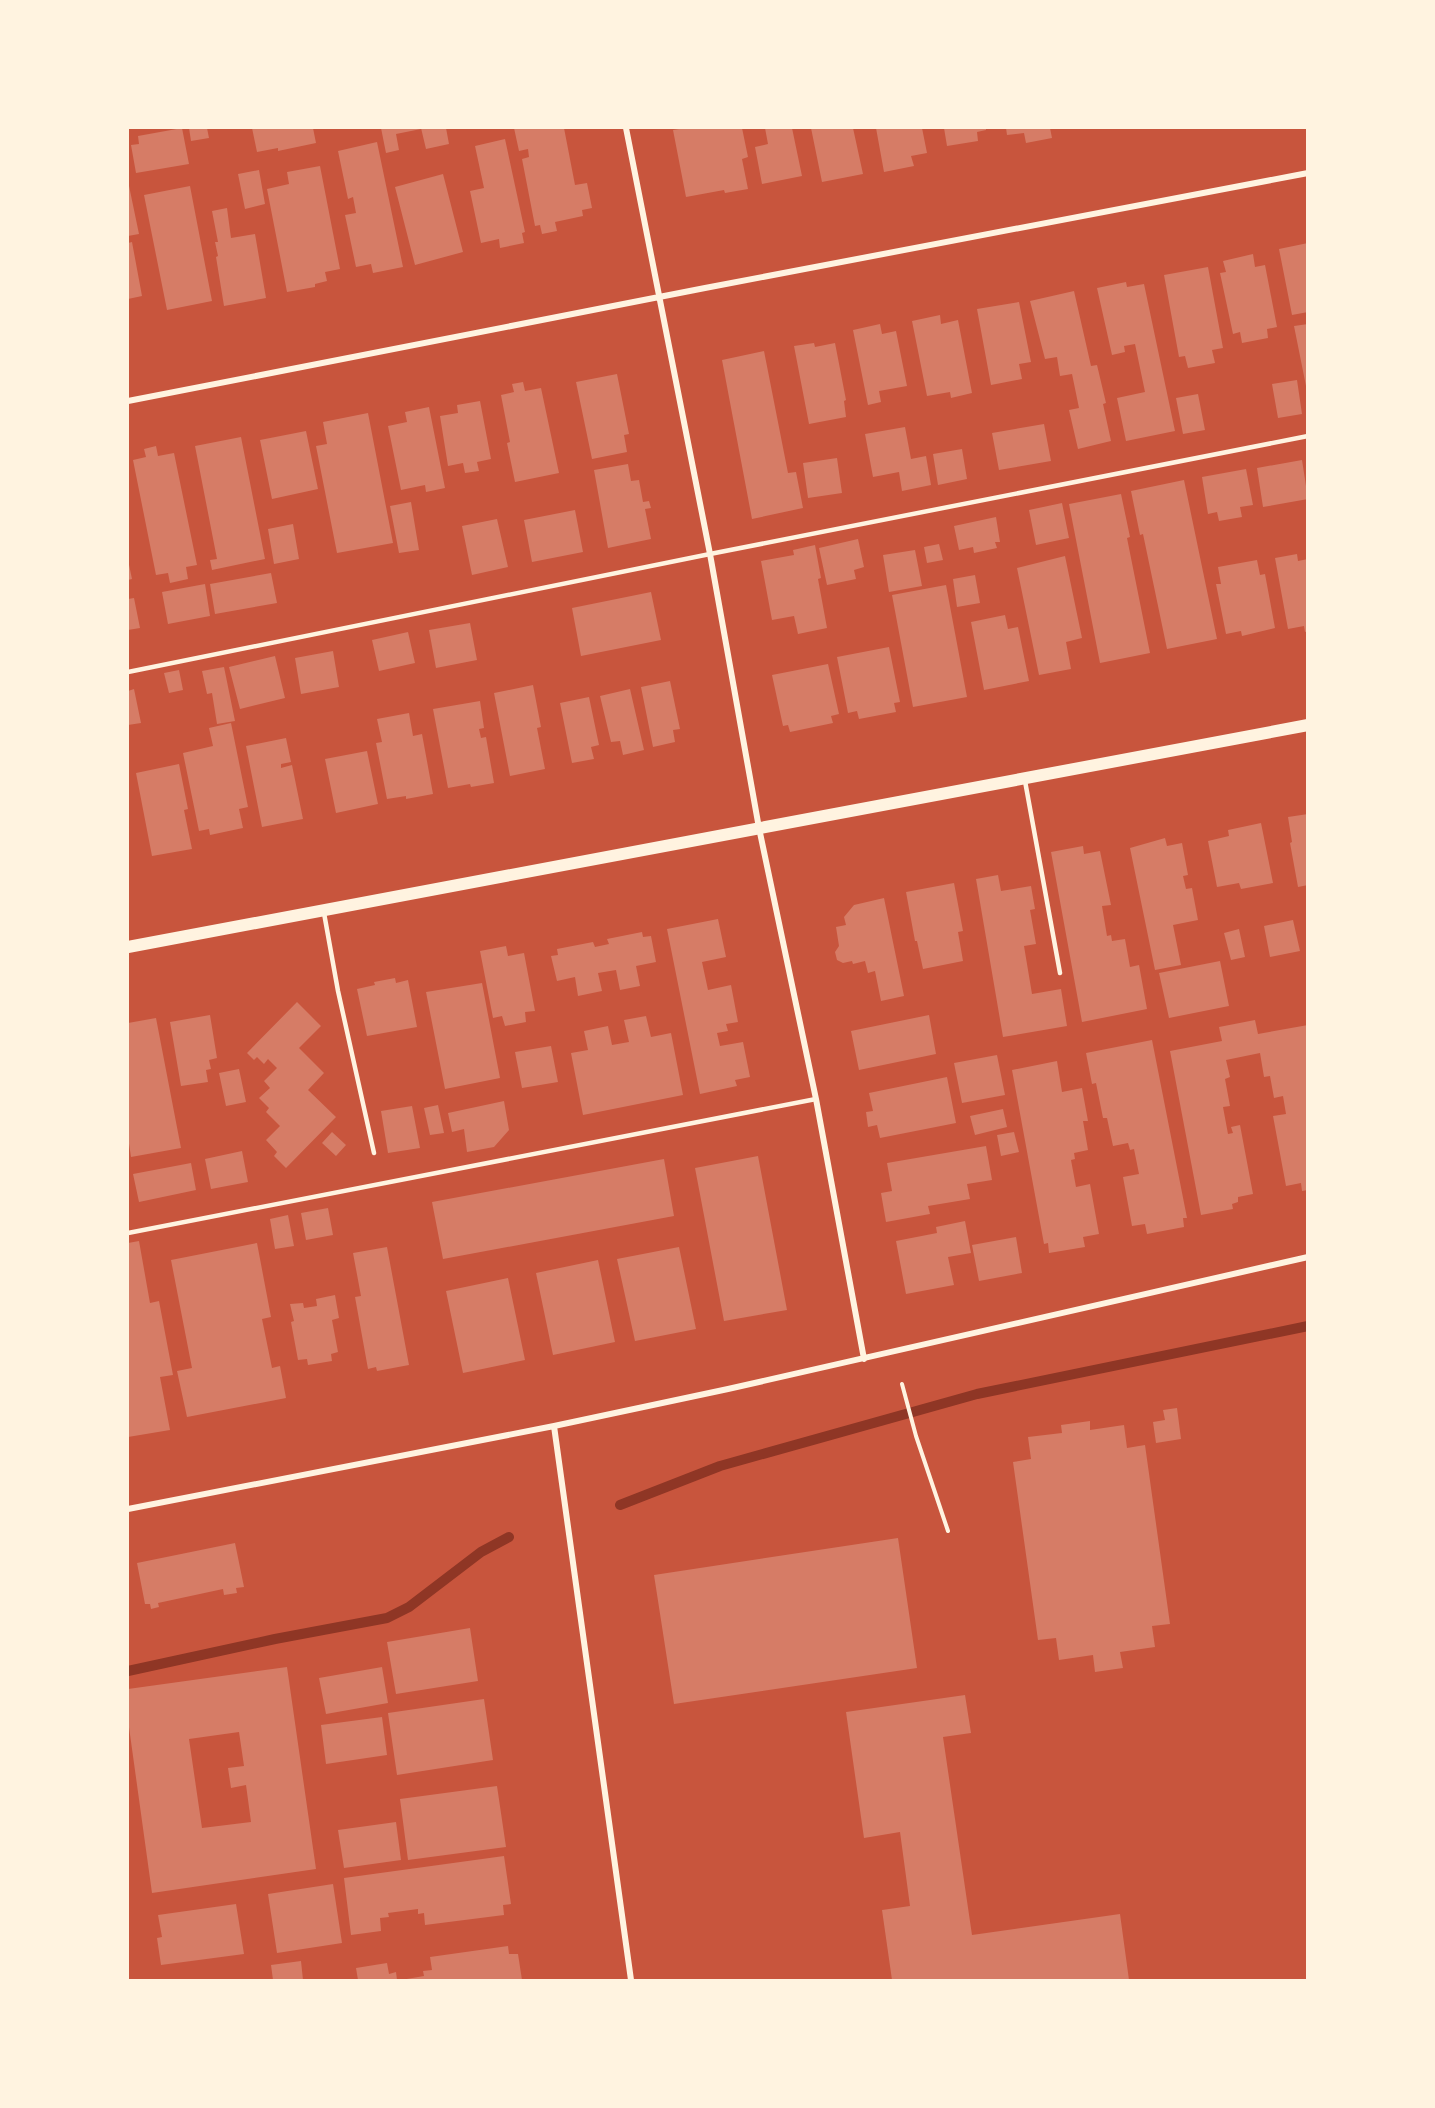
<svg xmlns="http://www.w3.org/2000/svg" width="1435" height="2108" viewBox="0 0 1435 2108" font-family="Barlow,sans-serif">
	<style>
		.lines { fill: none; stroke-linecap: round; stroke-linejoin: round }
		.stream { stroke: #8f3625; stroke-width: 10 }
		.building { fill: #d67c66; fill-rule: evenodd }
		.path { stroke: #fff3e0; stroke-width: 4 }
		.service { stroke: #fff3e0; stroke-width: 4.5 }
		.minor { stroke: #fff3e0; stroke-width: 6 }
		.secondary { stroke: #fff3e0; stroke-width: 12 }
	</style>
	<rect width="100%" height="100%" fill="#c8553d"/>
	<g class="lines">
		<path class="stream" d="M620,1505l100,-39 257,-72 331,-68
			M128,1671l147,-32 112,-21 22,-11 72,-55 28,-15"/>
	</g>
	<path class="building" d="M182,128l7,36 -53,9 -5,-28 8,-1 -1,-8z
		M189,128h18l2,10 -18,3z
		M252,128h61l3,15 -38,8v-3l-21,4z
		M381,128h40v1l-25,5 3,16 -13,3z
		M421,128h25l3,16 -23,5z
		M514,128h50l11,57 12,-2 5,25 -10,2 1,6 -28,6 2,9 -15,3 -2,-9 -5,1 -13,-67 7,-2 -1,-8 -9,2z
		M685,128h57l6,29 -6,2 6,30 -23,4 -1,-3 -38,7 -13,-67z
		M765,128h27l10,48 -40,8 -7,-37 13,-3z
		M811,128h42l10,46 -41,8z
		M876,128h46l5,25 -16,3 3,10 -30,6z
		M944,128h42v2l-9,2 1,9 -31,5z
		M1006,128h44l2,10 -26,5 -2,-10 -17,2z
		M505,139l20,93 -3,1 2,10 -24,5 -1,-9 -18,4 -11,-52 14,-3 -9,-42z
		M377,142l26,125 -30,6 -2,-9 -15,3 -11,-52 11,-2 -3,-16 -5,2 -10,-48z
		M320,166l20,103 -15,3 2,9 -12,3v3l-28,5 -20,-103 22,-5 -2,-12z
		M259,170l6,34 -20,5 -7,-35z
		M443,174l20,78 -48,13 -20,-78z
		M128,181l11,53 -11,2z
		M190,186l22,115 -45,9 -23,-115z
		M227,208l4,30 24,-4 11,64 -42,8 -8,-49 2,-1 -3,-14h3l-6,-31z
		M132,242l10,54 -14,3v-56z
		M1308,243v69l-16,3 -13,-66z
		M1253,254l2,13 10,-2 12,62 -10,2 1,9 -26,5 -2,-11 -7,2 -13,-61 6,-1 -3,-11z
		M1208,267l15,81 -11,2 3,13 -27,5 -3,-12 -6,1 -15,-82z
		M1126,282l1,5 17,-3 31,147 -49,10 -9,-43 28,-6 -10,-48 -11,2 1,6 -13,3 -15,-67z
		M1074,291l17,75 6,-1 9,38 -3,1 8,37 -33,8 -9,-39 10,-2 -7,-34 -12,2 -3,-19 -12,2 -15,-58z
		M1019,302l12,60 -12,2 3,15 -31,6 -14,-76z
		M940,315l1,9 17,-4 14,73 -21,5 -1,-6 -23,4 -15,-75z
		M880,324l2,10 14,-3 11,55 -28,5 2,11 -13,3 -15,-75z
		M1308,324v61l-2,1 -12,-60z
		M814,343l1,4 20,-4 11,57 -2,1 2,16 -37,7 -15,-78z
		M764,351l24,122 8,-1 7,36 -51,11 -30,-159z
		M617,374l12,60 -5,1 3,17 -35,7 -16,-77z
		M1297,380l5,34 -24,4 -6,-34z
		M523,382l2,9 16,-3 18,85 -44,9 -8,-39 3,-1 -9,-47 13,-3 -2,-8z
		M1198,394l7,36 -22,4 -7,-36z
		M480,401l11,58 -14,3 2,9 -14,2 -2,-10 -15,3 -8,-50 18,-3 -1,-8z
		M429,407l16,81 -19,4 -1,-7 -24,5 -13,-64 19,-4 -2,-10z
		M368,413l25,130 -56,10 -21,-107 11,-2 -4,-22z
		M1044,424l7,37 -52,9 -7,-37z
		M905,427l6,32 15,-3 5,29 -29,6 -3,-19 -26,5 -8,-43z
		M306,431l12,58 -46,10 -12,-59z
		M241,437l24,122 -53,11 -2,-10 7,-1 -22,-113z
		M156,446l2,10 16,-3 23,112 -11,2 2,12 -18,4 -2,-10 -12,2 -23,-115 13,-3 -2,-8z
		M962,449l5,30 -29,6 -5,-31z
		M837,458l5,35 -34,5 -5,-35z
		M1302,460l6,39 -45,8 -6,-39z
		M628,464l3,17 8,-1 4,22 6,-1 2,7 -6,1 6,30 -43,9 -14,-78z
		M1246,469l7,36 -13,2 2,10 -23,4 -2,-9 -9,2 -6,-37z
		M1184,480l33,159 -50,10 -24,-115 -3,1 -9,-44z
		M1121,494l9,43 -3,1 23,115 -50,10 -31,-159z
		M411,502l8,48 -20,3 -9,-47z
		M1062,503l7,35 -33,7 -7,-35z
		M575,510l8,42 -51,10 -8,-42z
		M996,517l4,25h-5l2,6 -23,5 -1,-6 -14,3 -5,-24z
		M497,519l11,48 -36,8 -10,-49z
		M293,524l6,35 -25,5 -6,-35z
		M858,539l6,28 -10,3 2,9 -29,6 -8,-37z
		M939,544l4,16 -16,3 -3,-16z
		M815,545l6,33 -3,1 9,49 -29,6 -4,-18 -22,4 -11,-59 33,-6 -1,-5z
		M915,550l7,36 -33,6 -6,-37z
		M1297,554l1,7 10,-2v72l-3,1 -1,-6 -16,3 -13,-71z
		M1065,556l17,82 -16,4 5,27 -32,6 -22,-107z
		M128,560l4,19 -4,1z
		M1257,560l3,15 5,-1 10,54 -33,8 -1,-5 -15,3 -10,-50h5l-3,-17z
		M271,573l6,30 -62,11 -5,-30z
		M975,575l5,28 -23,4 -4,-28z
		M205,584l5,32 -42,8 -6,-32z
		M946,585l21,112 -54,10 -21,-112z
		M651,592l10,48 -80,16 -9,-48z
		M134,598l6,30 -12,2v-31z
		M1005,615l3,14 10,-2 11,54 -45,9 -13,-68z
		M470,623l7,37 -41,8 -7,-38z
		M408,632l7,31 -36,8 -7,-31z
		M889,647l11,55 -6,1 2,9 -37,7 -2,-8 -9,2 -11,-56z
		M333,651l6,36 -38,7 -6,-36z
		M275,656l10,42 -45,11 -11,-42z
		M828,664l11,50 -8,2 2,7 -43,9 -2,-7 -5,1 -11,-51z
		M224,667l11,54 -18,3 -5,-31 -5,1 -5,-23z
		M179,670l4,20 -14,3 -5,-20z
		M670,681l10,48 -7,1 2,12 -22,5 -12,-60z
		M533,685l8,42 -4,1 8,41 -35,7 -16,-83z
		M134,689l7,34 -13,2v-34z
		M630,689l14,61 -21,5 -3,-14 -9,1 -11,-46z
		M589,697l10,48 -8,2 3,12 -22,4 -12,-60z
		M480,701l4,27 -5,1 2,9 5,-1 8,46 -23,4 -1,-3 -22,4 -15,-79z
		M409,713l4,23 9,-2 11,60 -27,5v-3l-19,3 -11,-56 6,-1 -5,-23z
		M231,723l17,84 -9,2 4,19 -33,7 -1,-6 -10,2 -16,-78 30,-7 -4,-18z
		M286,738l5,24 -10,2v4l11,-3 11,54 -41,8 -16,-81z
		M367,751l11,53 -42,9 -11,-54z
		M179,764l9,45 -4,1 8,39 -40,7 -16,-83z
		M1308,814v71l-10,2 -8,-44 2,-1 -4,-25z
		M1261,823l12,60 -32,6 -2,-6 -22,4 -9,-46 21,-5 -1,-6z
		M1165,838l2,8 15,-3 6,32 -5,1 3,13 6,-1 6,32 -25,5 8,40 -26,5 -25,-122z
		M1083,846l1,8 16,-3 11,54 -9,1 5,30 4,-1 1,6 13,-2 5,28 9,-2 8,44 -65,13 -31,-170z
		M998,875l3,16 30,-5 4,23 -5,1 6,34 -12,2 8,48 29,-5 6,37 -64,11 -27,-158z
		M954,883l9,48 -5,1 5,29 -40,8 -6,-28h-2l-9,-49z
		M884,898l20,98 -23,5 -6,-30 -7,2 -3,-12 -12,3 -1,-3 -9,2 -6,-3 -2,-8 4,-6 -3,-19 10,-2 -2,-8 10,-12z
		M718,919l8,38 -24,5 6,28 23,-5 7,37 -12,2 2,7 -11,2 3,13 23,-4 7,35 -15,3 2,6 -37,8 -33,-165z
		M1293,920l7,31 -30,6 -6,-31z
		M1239,929l6,28 -14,3 -7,-27z
		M642,932l1,5 8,-1 5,26 -20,4 4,20 -20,4 -4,-20 -18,3 4,18 -24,5 -3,-19 -18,4 -6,-25 7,-1 -1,-6 36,-7 2,5 14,-3 -2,-5z
		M506,946l2,10 16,-3 11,58 -10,1 1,10 -21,4 -3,-10 -9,2 -13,-67z
		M1220,961l9,45 -60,12 -10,-45z
		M395,978l1,5 12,-3 9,47 -50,9 -10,-47 18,-4 -1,-3z
		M482,983l18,95 -55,11 -19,-97z
		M297,1002l24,24 -22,22 25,25 -16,17 28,27 -50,51 -12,-12 3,-4 -11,-12 14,-14 -14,-14 3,-4 -10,-10 11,-10 -6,-7 13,-13 -9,-9 -4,5 -7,-7 -3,3 -7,-7z
		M210,1015l7,43 -8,2 2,9 -5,1 2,12 -27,4 -11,-64z
		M929,1015l7,39 -77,16 -8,-39z
		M646,1016l5,21 20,-4 12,62 -100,20 -12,-62 17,-3 -4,-19 24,-5 4,19 17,-3 -5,-22z
		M156,1018l25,130 -50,9 -3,-20v-114z
		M1255,1020l3,14 50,-9v165l-6,1 -1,-8 -15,3 -13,-70 13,-2 -3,-18 -9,2 -4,-22 -6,1 -4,-24 -34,7 4,17 -5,2 5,27 -7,1 5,27 5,-1 -2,-6 9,-2 13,69 -15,3v5l-6,2 1,5 -32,6 -31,-164 52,-10 -3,-14z
		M1152,1040l35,178h-4l1,9 -37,7 -2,-10 -13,2 -9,-49 16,-3 -5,-25 -4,1 -2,-7 -15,3 -6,-28h-4l-7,-35 -4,1 -6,-31z
		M551,1046l7,36 -36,6 -7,-36z
		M997,1055l8,40 -43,8 -8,-40z
		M1057,1061l5,31 20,-4 6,33h-5l5,29 -14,3 1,6 -4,1 5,27 14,-3 9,50 -16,3 2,10 -36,6 -1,-10 -4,1 -32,-174z
		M239,1069l7,33 -20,4 -7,-33z
		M947,1077l9,46 -76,15 -3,-13 -9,2 -2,-15 7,-1 -4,-18z
		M504,1101l5,29 -15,17 -27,5 -3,-23 -12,3 -4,-19z
		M438,1105l6,28 -14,2 -6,-27z
		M412,1106l8,42 -32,5 -7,-42z
		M1003,1109l4,18 -32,8 -5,-19z
		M332,1132l14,13 -10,11 -14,-13z
		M1014,1132l5,20 -18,4 -4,-21z
		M986,1146l6,34 -25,4 3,15 -42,7 2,8 -44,8 -5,-29 11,-2 -5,-28z
		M242,1151l6,31 -37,7 -6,-30z
		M758,1156l29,154 -63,11 -29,-153z
		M664,1159l10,57 -231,43 -11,-57z
		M191,1163l5,27 -57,12 -6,-28z
		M328,1208l5,27 -27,5 -5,-27z
		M288,1215l6,31 -19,3 -5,-30z
		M965,1221l6,32 -23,4 6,28 -48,9 -10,-53 41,-8 -1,-6z
		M1016,1237l6,36 -43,8 -7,-36z
		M139,1241l11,62 9,-2 14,74 -13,2 10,53 -42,7v-194z
		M257,1243l14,74 -9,2 10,49 8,-2 6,32 -99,19 -10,-46 15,-3 -21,-108z
		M387,1247l22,118 -32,6 -1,-4 -8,2 -13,-72 6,-1 -8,-43z
		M679,1247l17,82 -61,12 -18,-82z
		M598,1260l17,82 -62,13 -17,-82z
		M508,1278l17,82 -62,13 -17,-82z
		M335,1295l4,23 -7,2 6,32 -7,2 1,7 -24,4 -1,-6 -9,1 -7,-38 3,-1 -4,-17 13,-1 1,5 13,-2 -1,-7z
		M1177,1408l4,31 -25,4 -3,-21 12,-2 -2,-10z
		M1090,1421v9l34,-5 3,23 18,-3 25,179 -18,2 3,21 -35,5 3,16 -28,4 -2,-17 -34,5 -3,-22 -18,2 -25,-178 18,-3 -3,-22 34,-4 -1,-8z
		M898,1538l19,130 -243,36 -20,-129z
		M235,1543l9,44 -8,1 1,5 -13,2 -1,-6 -65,14 1,4 -8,2 -1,-5h-5l-8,-41z
		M470,1628l8,53 -82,13 -9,-52z
		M287,1667l29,202 -164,24 -24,-173v-31zM239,1732l5,34 -16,2 3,20 15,-3 5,37 -49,6 -13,-89z
		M382,1667l6,36 -62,11 -7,-36z
		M965,1695l6,38 -28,4 29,198 148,-21 9,66h-237l-10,-70 28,-4 -10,-74 -36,6 -18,-126z
		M484,1699l9,61 -96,15 -9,-62z
		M382,1717l5,38 -61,9 -5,-39z
		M497,1786l9,61 -98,13 -8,-61z
		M396,1822l5,38 -57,8 -6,-38z
		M504,1856l7,48 -8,1 1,10 -79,10 -1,-12 -6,1v-5l-30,4 1,4 -9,1 1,13 -30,4 -7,-57z
		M333,1884l9,59 -65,10 -9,-59z
		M236,1904l8,50 -83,11 -4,-27 5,-1 -4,-22z
		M508,1946l1,8h9l4,26h-121l23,-4 -1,-5 9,-1 -2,-13z
		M301,1961l2,19h-30l-2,-15z
		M387,1963l2,11 7,-2 1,8h-39l-2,-12z"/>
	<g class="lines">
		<path class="path" d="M902,1384l14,52 32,95"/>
		<path class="service" d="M128,672l582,-118 598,-118
			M1025,781l35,192
			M324,913l14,78 36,162
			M128,1233l688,-134"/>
		<path class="minor" d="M626,128l84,426 49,274 57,271 48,260
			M128,401l577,-113 603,-115
			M554,1426l77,554
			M128,1509l426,-83 174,-37 580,-132"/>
		<path class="secondary" d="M128,947l1180,-222"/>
	</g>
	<rect width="1435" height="2108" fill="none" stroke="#fff3e0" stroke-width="258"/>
</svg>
